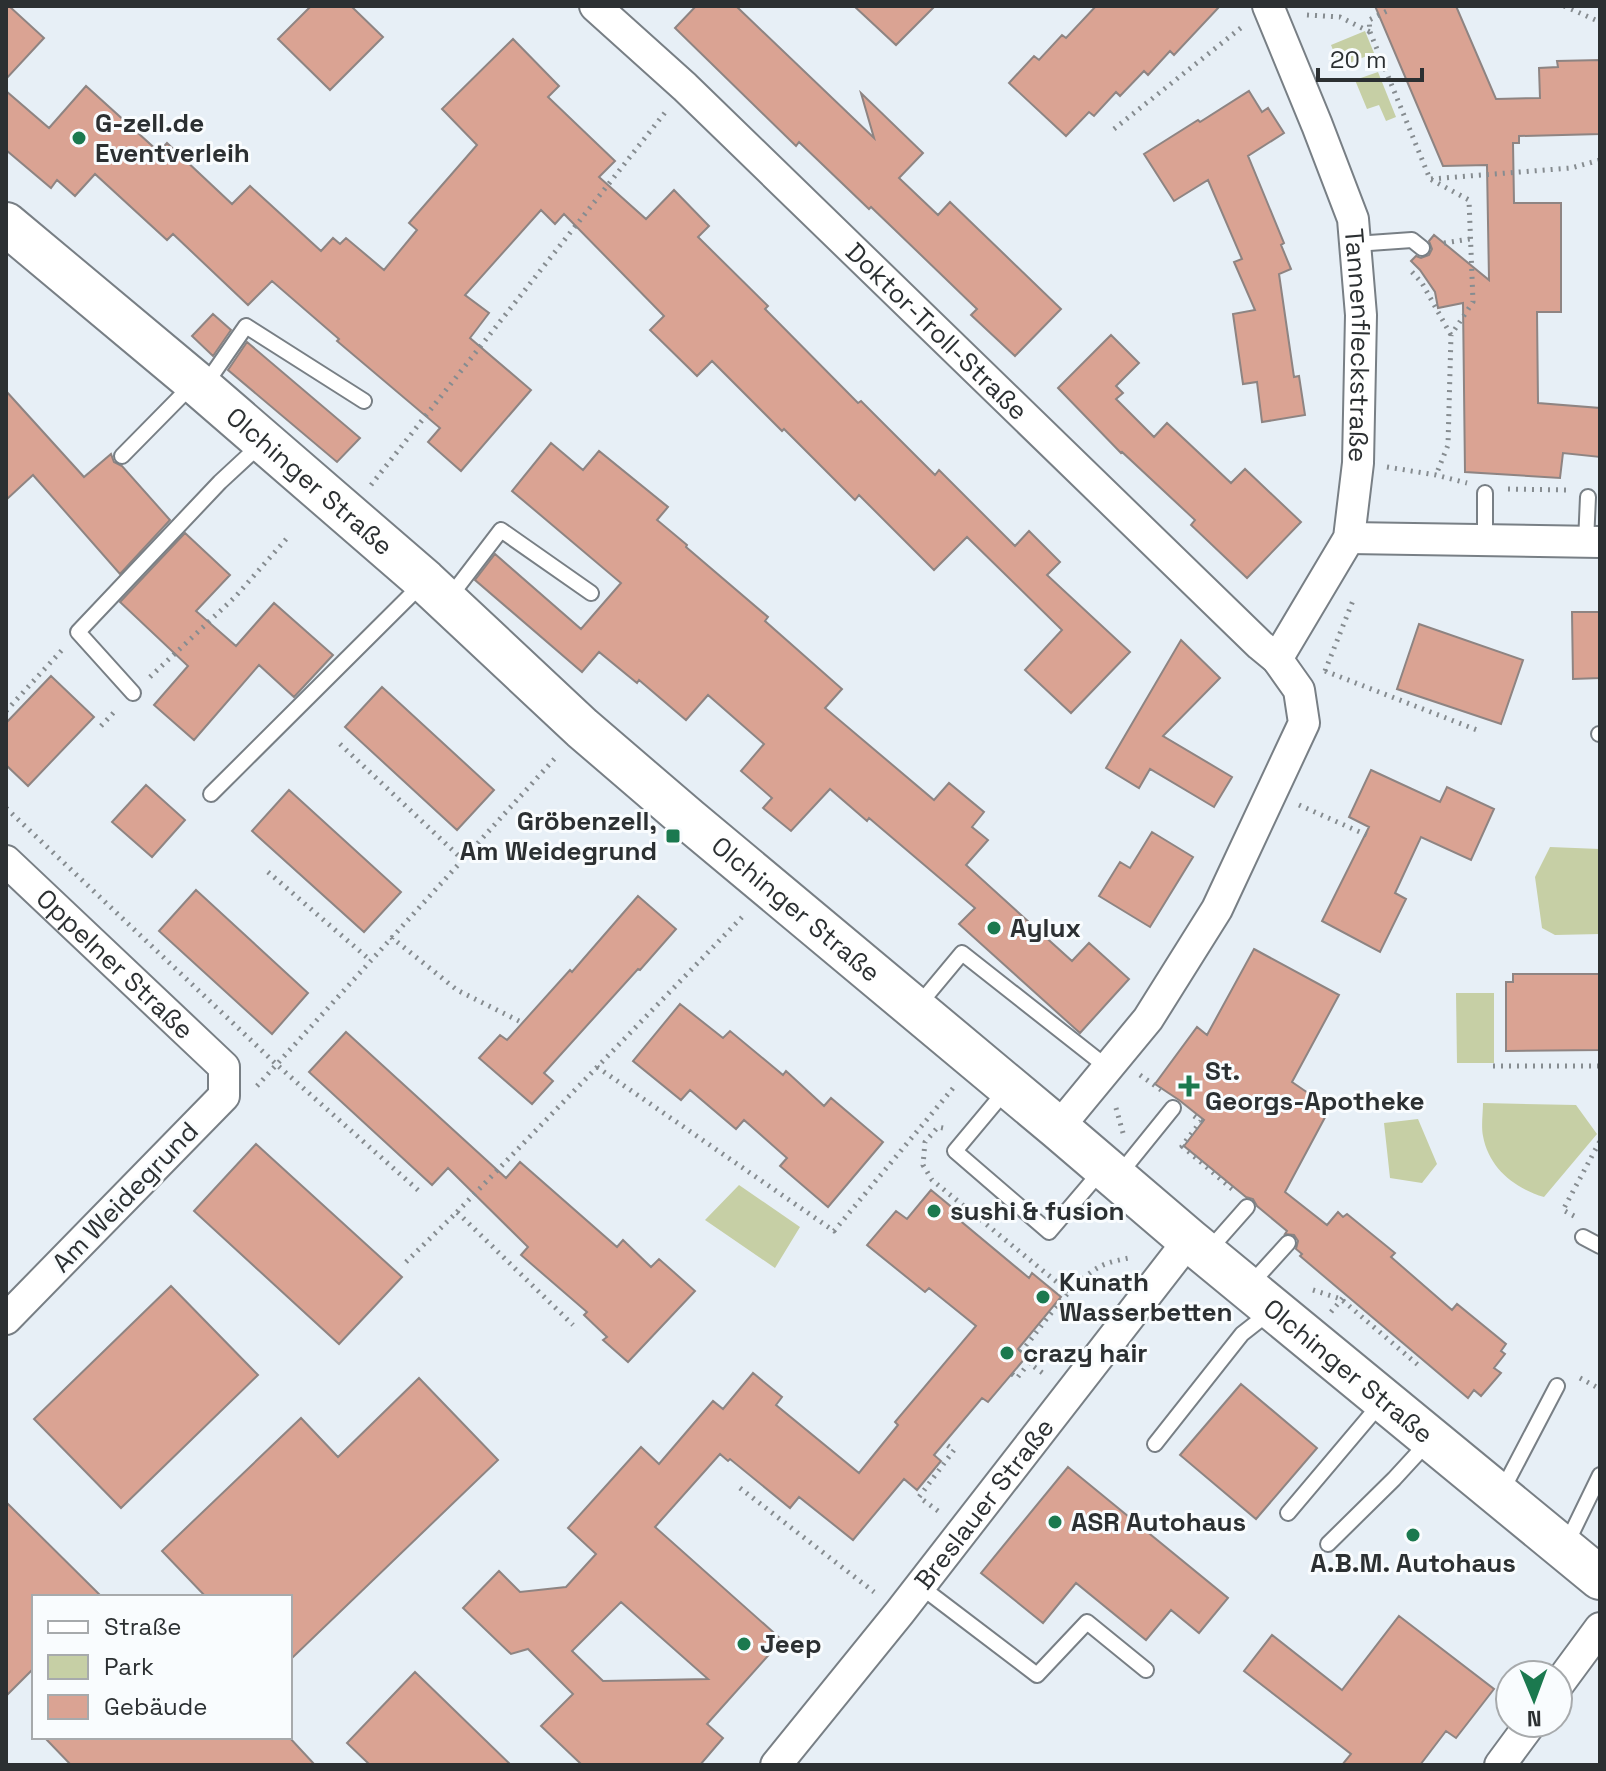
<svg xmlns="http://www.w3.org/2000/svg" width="1606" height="1771" viewBox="0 0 1606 1771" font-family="'Space Grotesk',sans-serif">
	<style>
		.green { fill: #c6cfa5 }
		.building { fill: #daa393; stroke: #8e8482; stroke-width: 2; fill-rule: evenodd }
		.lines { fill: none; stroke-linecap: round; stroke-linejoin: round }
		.lane-casing { stroke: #787f85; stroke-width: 18 }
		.street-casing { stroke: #787f85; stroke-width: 34 }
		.secondary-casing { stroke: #787f85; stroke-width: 46 }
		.path { stroke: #868c90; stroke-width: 5; stroke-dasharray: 2 6; stroke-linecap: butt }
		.lane { stroke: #fff; stroke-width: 14 }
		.street { stroke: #fff; stroke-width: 30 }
		.secondary { stroke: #fff; stroke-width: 42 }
		.poi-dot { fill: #1b794f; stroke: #f9fcfe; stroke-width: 3 }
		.labels { text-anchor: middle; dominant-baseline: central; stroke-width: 6; stroke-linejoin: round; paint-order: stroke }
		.poi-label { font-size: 26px; font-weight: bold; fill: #2c3032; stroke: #f9fcfe; text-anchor: start }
		.street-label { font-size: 26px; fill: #2c3032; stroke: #f9fcfe }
	</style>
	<rect width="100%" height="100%" fill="#e7eff6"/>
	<path class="green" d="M1365,31l9,22 -34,14 -9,-22z
		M1378,72l18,45 -10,4 -7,-16 -12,4 -12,-29z
		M1550,847l50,2v85l-45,1 -13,-7 -7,-51z
		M1456,993h38v70h-37z
		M1483,1103l93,2 21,29 -53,63c-30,-9 -55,-29 -61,-61 -2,-10 0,-23 0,-33z
		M1418,1119l19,45 -15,19 -32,-5 -6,-55z
		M739,1185l61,42 -25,41 -70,-48z"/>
	<path class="building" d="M6,6h3l35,32 -38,41z
		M311,6h40l32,31 -53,53 -52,-51z
		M696,6h40l138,132 -13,-45 62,60 -24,25 39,37 12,-13 111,107 -46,47 -44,-41 6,-6 -83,-80 -23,-22 -2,2 -70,-67 -3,4 -121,-118z
		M854,6h81l-39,39z
		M1096,6h124l-46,49 -4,-4 -22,24 -4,-4 -24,25 -4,-4 -22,24 -5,-4 -23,24 -57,-53 25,-27 5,4 23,-25 4,3z
		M1375,6h81l40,93 44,-1 -1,-30 19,-1 -1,-6 43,-1v74l-81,2v7h-6l1,60h47v109h-24l1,91 62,5v49l-37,-4 -3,25 -95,-6 -2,-169 -25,5 -3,-16 -15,-22 -9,-9 5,-5 5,2 8,-3 3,-6 -3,-8 5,-6 55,45 -2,-115 -44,1z
		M513,39l46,47 -11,11 67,64 -16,16 47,42 28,-29 35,36 -11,11 70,69 -3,3 93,94 3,-2 74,74 4,-5 76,76 14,-15 31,31 -13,13 83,77 -59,61 -46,-43 37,-40 -95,-93 -33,33 -75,-75 -4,5 -71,-71 -2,2 -70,-70 -15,15 -47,-46 14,-14 -100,-102 -9,10 -14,-14 -76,85 24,18 -19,25 61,52 -70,81 -33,-29 12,-14 -103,-87 2,-2 -67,-58 -24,24 -75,-71 -6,6 -72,-66 -20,22 -18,-16 -6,8 -45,-38v-59l43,37 37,-42 73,66 8,-9 65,61 18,-18 71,65 12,-13 7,6 6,-6 38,32 33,-40 -8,-7 68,-78 -35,-36z
		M1249,91l13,21 6,-4 16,25 -36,23 36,87 -3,2 10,24 -12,5 15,103 5,-1 6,39 -43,7 -5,-40 -14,2 -10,-70 22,-4 -21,-48 8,-3 -34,-79 -34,21 -30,-47 54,-34 2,2z
		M213,314l18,16 -18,26 -21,-20z
		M1111,335l28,28 -23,23 7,7 -7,6 38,38 13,-14 64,60 14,-14 56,53 -54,56 -56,-53 4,-5 -73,-68 -1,1 -63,-65z
		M247,342l113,96 -23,24 -109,-92z
		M6,391l78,86 27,-23 3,8 8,4 48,54 -50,54 -87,-99 -27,25z
		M551,443l32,27 16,-19 69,56 -11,13 30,25 -1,2 82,70 -3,4 77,68 -17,19 109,92 15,-17 35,29 -12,15 16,13 -22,25 106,96 17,-18 40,36 -49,54 -121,-109 16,-16 -106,-90 -2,3 -37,-32 -39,42 -28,-23 9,-10 -31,-27 23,-27 -56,-49 -22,25 -47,-40 -2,3 -38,-31 -17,20 -107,-92 20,-26 86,75 40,-46 -109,-92z
		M185,533l45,42 -34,36 40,35 38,-43 59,52 -39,42 -35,-32 -65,75 -40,-35 34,-39 -68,-64z
		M1572,612h28v66l-27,1z
		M1419,624l104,36 -22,64 -104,-35z
		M1181,640l39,38 -57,58 69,41 -18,30 -64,-38 -11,19 -33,-20z
		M51,676l43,41 -66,69 -22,-21v-42z
		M382,687l112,103 -37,40 -112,-103z
		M1371,770l69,32 7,-15 47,22 -23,51 -50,-23 -26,56 11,6 -26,53 -58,-31 47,-94 -20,-10z
		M146,785l39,35 -33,37 -40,-35z
		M289,790l112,102 -37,40 -112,-101z
		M1152,832l41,25 -43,70 -51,-31 21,-34 10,6z
		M196,890l112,103 -36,41 -113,-103z
		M638,896l38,33 -36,41 -2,-1 -94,104 9,8 -21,23 -53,-46 21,-23 7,5 63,-70 2,2z
		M1254,949l85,46 -47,87 38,26 -45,84 42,33 11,-13 5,5 4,-3 48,39 -4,4 61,53 5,-6 49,40 -5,7 4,3 -11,14 7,5 -20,23 -7,-6 -6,8 -168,-142 2,-2 -6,-5 2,-8 -4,-6 -9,-1 2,-3 -30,-25 -4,-7 -7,-2 -62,-51 20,-26 -25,-20 -24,-16 42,-57 10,8z
		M1513,974h87v76l-94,1v-69h7z
		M680,1004l43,34 7,-7 53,44 3,-4 38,35 7,-8 52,44 -55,65 -48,-41 7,-8 -43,-38 -8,9 -46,-39 -9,10 -48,-39z
		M346,1032l160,146 14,-16 97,85 6,-7 28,27 8,-8 36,32 -67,71 -25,-22 4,-3 -23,-22 3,-3 -66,-57 7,-8 -80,-79 -16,17 -123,-113z
		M256,1144l146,133 -63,67 -145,-133z
		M931,1190l29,24 -3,4 72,60 3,-5 29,24 -43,52 8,8 -38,45 -6,-4 -48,57 7,6 -24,29 -13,-11 -51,61 -54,-43 -9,11 -60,-49 -2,2 -8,-7 -65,73 127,113 -75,84 16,14 -23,27h-118l-41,-39 32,-32 -45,-45 -17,5 -48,-46 36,-37 21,21 46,-5 30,-33 -28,-26 73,-81 18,17 54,-63 10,8 30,-36 29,24 -6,8 83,68 39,-48 -3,-3 81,-96 -47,-38 -4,4 -58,-47 29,-34 11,8zM621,1602l87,77 -105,2 -31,-30z
		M171,1286l87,89 -137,133 -87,-89z
		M419,1378l79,82 -208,200v-63h-84l-44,-46 139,-133 37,39z
		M1241,1384l76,64 -61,71 -76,-64z
		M1068,1467l160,131 -29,35 -28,-23 -25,30 -70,-57 -33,40 -62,-50z
		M6,1502l96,95h-68v71l-28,28z
		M1399,1616l95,73 -38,49 -10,-7 -26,34h-78l9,-11 -107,-83 28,-36 70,55z
		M415,1672l96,93h-141l-23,-22z
		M44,1737h245l26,28h-244z"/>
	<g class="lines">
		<g class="lane-casing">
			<path id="lane" d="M1355,244l57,-4 10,8
				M205,385l41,-59 118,75
				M122,456l70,-71
				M1485,540v-47
				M1586,542l2,-45
				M449,598l52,-68 90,63
				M133,693l-55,-61 142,-150 41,-38
				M1599,734h1
				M211,794l212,-211
				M917,1007l45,-54 146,115
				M1006,1090l-51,61 94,81 52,-61
				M1118,1176l55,-68
				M1583,1237l17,9
				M1209,1250l38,-43
				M1248,1287l40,-44
				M1155,1444l87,-110 28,-22
				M1502,1491l55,-105
				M1288,1513l93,-110
				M1328,1544l66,-65 34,-37
				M1565,1547l35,-72
				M920,1586l117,89 50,-53 59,48"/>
		</g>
		<g class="street-casing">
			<g id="street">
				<path id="s1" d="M595,6l90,81 575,558 17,14 22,31 5,33 -87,186 -69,110 -90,109"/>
				<path id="s2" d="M1268,6l49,119 36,94 8,96 -3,148 -9,75 -72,121"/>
				<path d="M1349,538l251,4"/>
				<path id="s3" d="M6,861l218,206v29l-218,223"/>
				<path d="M1558,1685l42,-57"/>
				<path id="s4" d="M776,1765l124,-153 289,-372"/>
				<path d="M1500,1765l31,-42"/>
			</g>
		</g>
		<g class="secondary-casing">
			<g id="secondary">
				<path id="s5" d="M6,224l189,158 230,199 157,147 106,91 370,309 131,112 411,338"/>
			</g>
		</g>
		<path class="path" d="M1564,6l36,16
			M1307,15l33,2 30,15 -1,-12 20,-10 1,-4
			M1370,32l60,147 39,21 4,102 -22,33 -3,110 -12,30
			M1114,129l128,-102
			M1431,179l140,-11 29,-8
			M1444,243l26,-4
			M1412,272l10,11 29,52
			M1387,467l49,8 31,8
			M371,485l296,-375
			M1508,489l58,1
			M1325,671l29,-73
			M1325,671l152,59
			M150,677l85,-80 53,-60
			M6,711l56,-61
			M101,726l16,-17
			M340,744l122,115
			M1299,805l72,32
			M6,808l270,256 143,127
			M268,872l102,88
			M391,937l66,53 66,33
			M1493,1066h107
			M597,1067l237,164 120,-144
			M1140,1075l21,15
			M257,1086l300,-330
			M1116,1108l7,25
			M1194,1116l7,5 -19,25 50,43
			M943,1128l-5,-1 -13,15 -2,23 9,15 137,112
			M457,1212l288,-298
			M1574,1216l-11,-6 37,-69
			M406,1262l51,-50 116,113
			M1313,1290l28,9 77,66
			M1331,1312l15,-18
			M1021,1352c22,-27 48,-68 78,-85 9,-5 20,-7 30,-9
			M1012,1374l5,4 12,-15 15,11
			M1580,1378l20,11
			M740,1488l134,104
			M938,1511l-19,-14 35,-47 -10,-7"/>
		<use href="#lane" class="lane"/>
		<use href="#street" class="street"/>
		<use href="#secondary" class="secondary"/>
	</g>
	<g class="poi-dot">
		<circle cx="79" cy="138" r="8"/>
		<rect x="665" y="828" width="16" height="16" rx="4"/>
		<circle cx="994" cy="928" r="8"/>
		<path d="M1185 1074h8v8h8v8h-8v8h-8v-8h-8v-8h8z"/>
		<circle cx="934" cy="1211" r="8"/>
		<circle cx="1043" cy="1297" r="8"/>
		<circle cx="1007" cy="1353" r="8"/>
		<circle cx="1055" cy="1522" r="8"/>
		<circle cx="1413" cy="1535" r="8"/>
		<circle cx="744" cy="1644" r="8"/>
	</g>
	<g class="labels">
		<g class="poi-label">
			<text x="95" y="123">G-zell.de<tspan x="95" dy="30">Eventverleih</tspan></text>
			<text x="657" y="821" text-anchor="end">Gröbenzell,<tspan x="657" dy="30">Am Weidegrund</tspan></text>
			<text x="1010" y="928">Aylux</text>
			<text x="1205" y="1071">St.<tspan x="1205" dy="30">Georgs-Apotheke</tspan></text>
			<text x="950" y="1211">sushi &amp; fusion</text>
			<text x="1059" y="1282">Kunath<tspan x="1059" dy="30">Wasserbetten</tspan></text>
			<text x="1023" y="1353">crazy hair</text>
			<text x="1071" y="1522">ASR Autohaus</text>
			<text x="1413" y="1563" text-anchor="middle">A.B.M. Autohaus</text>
			<text x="760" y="1644">Jeep</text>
		</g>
		<g class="street-label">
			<text stroke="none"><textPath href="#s1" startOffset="472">Doktor-Troll-Straße</textPath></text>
			<text stroke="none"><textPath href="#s2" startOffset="356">Tannenfleckstraße</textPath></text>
			<text stroke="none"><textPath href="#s5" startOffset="398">Olchinger Straße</textPath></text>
			<text stroke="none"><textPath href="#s5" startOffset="1046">Olchinger Straße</textPath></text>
			<text stroke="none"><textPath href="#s3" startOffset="150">Oppelner Straße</textPath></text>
			<text transform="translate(125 1197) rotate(-46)">Am Weidegrund</text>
			<text stroke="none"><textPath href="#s5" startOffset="1766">Olchinger Straße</textPath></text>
			<text stroke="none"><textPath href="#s4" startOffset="334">Breslauer Straße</textPath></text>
		</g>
	</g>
	<rect width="1606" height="1771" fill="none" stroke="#2c3032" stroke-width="16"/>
	<rect x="32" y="1595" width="260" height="144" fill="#f9fcfe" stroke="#a7aaac" stroke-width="2"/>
	<rect x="48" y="1621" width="40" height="12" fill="#ffffff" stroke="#a7aaac" stroke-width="2"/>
	<text x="104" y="1635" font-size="24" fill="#2c3032">Straße</text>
	<rect x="48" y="1655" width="40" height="24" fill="#c6cfa5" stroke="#a7aaac" stroke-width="2"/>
	<text x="104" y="1675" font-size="24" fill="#2c3032">Park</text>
	<rect x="48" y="1695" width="40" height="24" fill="#daa393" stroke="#a7aaac" stroke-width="2"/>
	<text x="104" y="1715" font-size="24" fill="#2c3032">Gebäude</text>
	<g transform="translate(1534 1699) rotate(179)"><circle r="38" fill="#f9fcfe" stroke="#a7aaac" stroke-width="2"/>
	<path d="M0-6L14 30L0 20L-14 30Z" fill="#1b794f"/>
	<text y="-12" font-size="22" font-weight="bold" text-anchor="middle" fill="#2c3032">N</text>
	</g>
	<path d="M1318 68v12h104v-12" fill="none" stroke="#2c3032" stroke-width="4"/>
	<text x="1330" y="68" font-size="24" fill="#2c3032" stroke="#f9fcfe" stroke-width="6" paint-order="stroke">20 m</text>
</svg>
